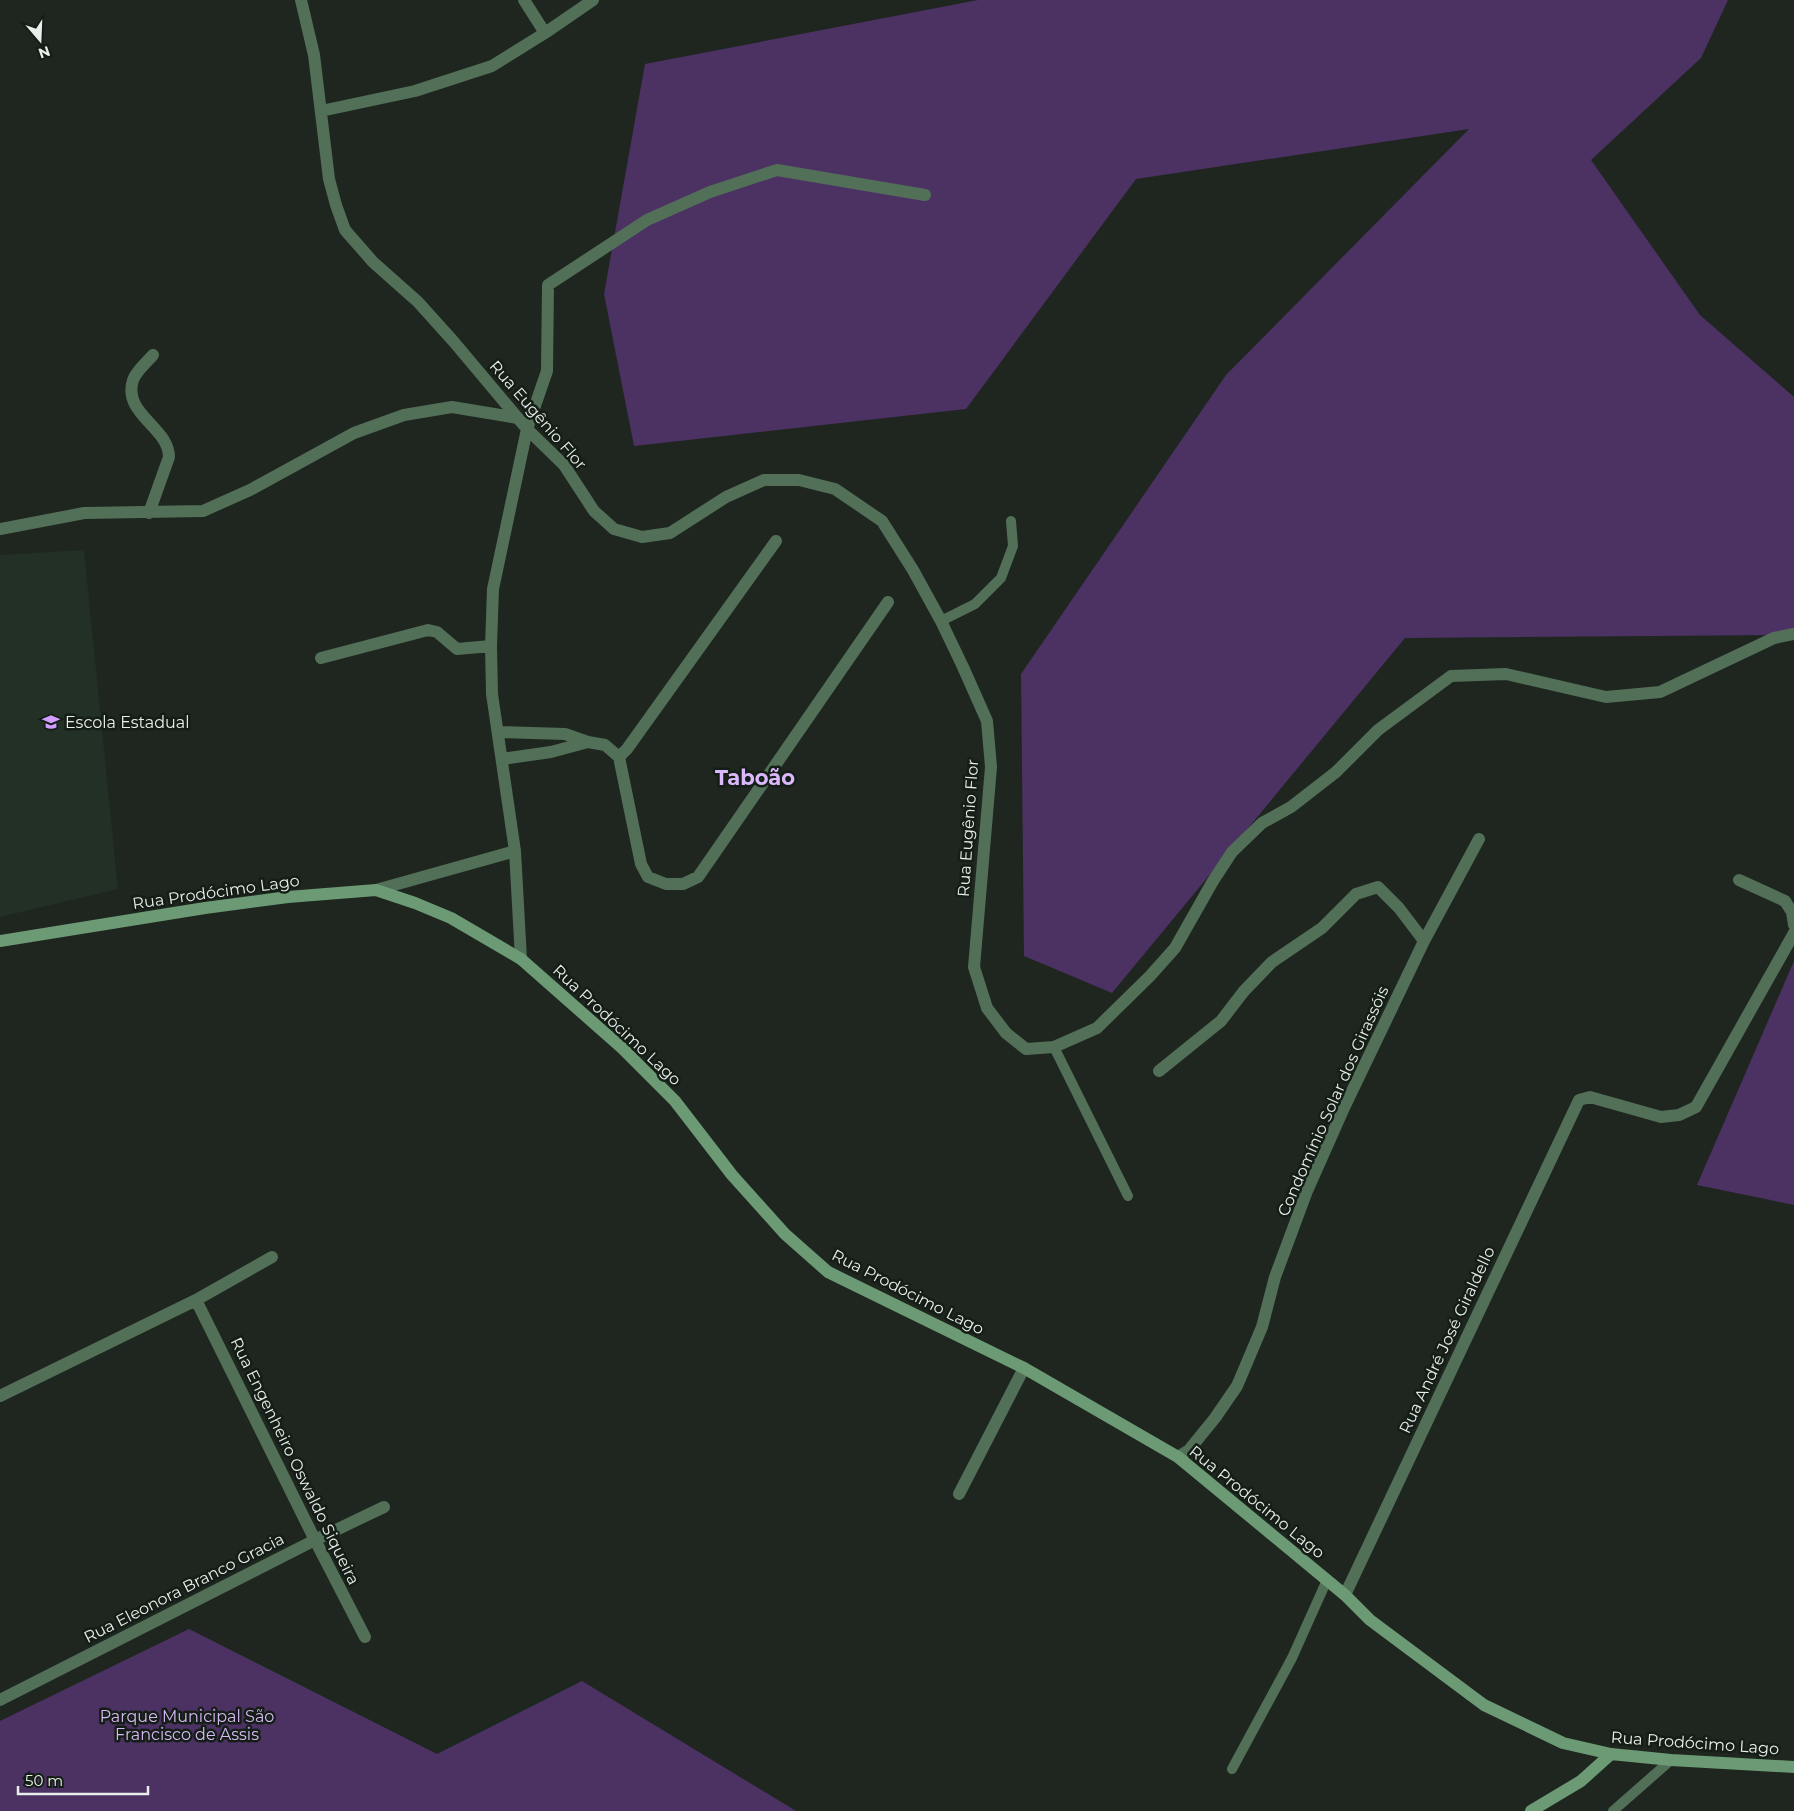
<svg xmlns="http://www.w3.org/2000/svg" width="1794" height="1811" viewBox="0 0 1794 1811" font-family="Montserrat,sans-serif">
	<style>
		.built { fill: #223025 }
		.green { fill: #4c3163 }
		.lines { fill: none; stroke-linecap: round; stroke-linejoin: round }
		.lane { stroke: #526f57; stroke-width: 10 }
		.street { stroke: #526f57; stroke-width: 12 }
		.secondary { stroke: #6b9a74; stroke-width: 12 }
		.labels { text-anchor: middle; dominant-baseline: central; stroke-width: 5; stroke-linejoin: round; paint-order: stroke }
		.street-label { font-size: 16px; fill: #e8eee9; stroke: #141d16 }
		.poi-label { font-size: 16px; fill: #e8eee9; stroke: #141d16; text-anchor: start }
		.park-label { font-size: 16px; fill: #d6b9f3; stroke: #141d16 }
		.district-label { font-size: 21px; font-weight: bold; fill: #dbb8fc; stroke: #141d16 }
	</style>
	<rect width="100%" height="100%" fill="#1e261f"/>
	<path class="built" d="M84,550l34,339 -118,28v-362z"/>
	<path class="green" d="M978,0h750l-27,58 -110,102 109,155 94,82v238l-389,3 -293,355 -88,-37 -3,-282 205,-299 243,-246 -333,50 -170,230 -332,37 -30,-152 41,-230z
		M1794,961v244l-97,-20z
		M189,1629l248,125 145,-73 214,130h-796v-90z"/>
	<g class="lines">
		<path class="lane" d="M941,621l34,-17 26,-26 12,-32 -2,-25
			M1054,1047l74,149
			M1232,1769l60,-111 35,-78
			M1613,1811l58,-51"/>
		<path class="street" d="M301,0l13,55 15,124 7,26 9,25 28,32 45,40 36,40 73,87 37,36 30,46 20,18 28,8 28,-4 56,-36 38,-17h35l36,9 47,32 31,49 28,51 22,46 24,54 4,46 -17,200 13,41 19,25 20,16 28,-2 43,-19 53,-52 25,-28 38,-67 19,-29 30,-29 29,-16 45,-35 42,-42 73,-54 55,-2 100,23 54,-5 114,-54 20,-4
			M524,0l21,33
			M321,111l94,-20 77,-25 53,-33 48,-33
			M149,513l20,-56c0,-30 -47,-43 -36,-77 3,-9 14,-18 20,-25
			M0,529l84,-16 119,-2 47,-21 104,-57 50,-18 48,-8 66,11
			M321,658l107,-28 9,2 20,17 34,-3
			M498,732l67,2 23,8 17,3 14,12 22,107 7,13 18,7h17l15,-7 190,-275
			M619,757l8,-8 149,-208
			M502,759l49,-7 37,-10
			M1739,880l46,21 7,11 2,13
			M376,890l139,-39
			M521,959l-6,-108 -23,-157 -1,-48 2,-57 34,-160 20,-58 1,-86 99,-65 63,-28 67,-22 148,25
			M1159,1071l62,-50 23,-30 28,-29 50,-34 34,-34 22,-7 21,21 25,33
			M196,1300l119,240 50,97
			M0,1396l196,-96 76,-43
			M1178,1457l11,-7 26,-32 22,-32 25,-59 13,-50 32,-86 36,-81 81,-169 55,-102
			M959,1494l65,-126
			M1345,1595l234,-495 11,-3 71,20 18,-2 17,-8 98,-174
			M0,1700l315,-160 69,-33"/>
		<path class="secondary" d="M0,941l205,-33 83,-11 88,-7 39,13 36,15 70,41 101,89 53,53 57,74 53,59 43,38 196,96 154,89 167,138 25,25 114,85 79,38 48,11 60,6 123,7
			M1531,1811l50,-30 30,-27"/>
	</g>
	<defs>
		<g id="school-bare" transform="scale(1.35)"><path d="M0-5L7-2L0 1L-7-2ZM-4 1L0 2.5L4 1V4Q0 6-4 4Z" fill="#d19dfe" stroke="#141d16" stroke-width="2.5" paint-order="stroke"/></g>
	</defs>
	<g fill-rule="evenodd">
		<use href="#school-bare" x="51" y="722"/>
	</g>
	<g class="labels">
		<g class="street-label">
			<text transform="translate(538 415) rotate(49)">Rua Eugênio Flor</text>
			<text transform="translate(968 828) rotate(-86)">Rua Eugênio Flor</text>
			<text transform="translate(216 892) rotate(-8)">Rua Prodócimo Lago</text>
			<text transform="translate(617 1025) rotate(43)">Rua Prodócimo Lago</text>
			<text transform="translate(1333 1101) rotate(-66)">Condomínio Solar dos Girassóis</text>
			<text transform="translate(908 1292) rotate(27)">Rua Prodócimo Lago</text>
			<text transform="translate(1447 1340) rotate(-65)">Rua André José Giraldello</text>
			<text transform="translate(295 1461) rotate(64)">Rua Engenheiro Oswaldo Siqueira</text>
			<text transform="translate(1257 1502) rotate(39)">Rua Prodócimo Lago</text>
			<text transform="translate(184 1588) rotate(-27)">Rua Eleonora Branco Gracia</text>
			<text transform="translate(1695 1743) rotate(4)">Rua Prodócimo Lago</text>
		</g>
		<g class="poi-label">
			<text x="65" y="722">Escola Estadual</text>
		</g>
		<g class="park-label">
			<text x="187" y="1716">Parque Municipal São<tspan x="187" dy="18">Francisco de Assis</tspan></text>
		</g>
		<g class="district-label">
			<text x="755" y="777">Taboão</text>
		</g>
	</g>
	<g transform="translate(40 40) rotate(161)" stroke="#141d16" stroke-width="4" paint-order="stroke">
	<path d="M0-4L9 19L0 12L-9 19Z" fill="#e8eee9"/>
	<text y="-8" font-size="14" font-weight="bold" text-anchor="middle" fill="#e8eee9">N</text>
	</g>
	<path d="M18 1786v8h130v-8" fill="none" stroke="#e8eee9" stroke-width="2.5"/>
	<text x="25" y="1786" font-size="15" fill="#e8eee9" stroke="#141d16" stroke-width="4" paint-order="stroke">50 m</text>
</svg>
